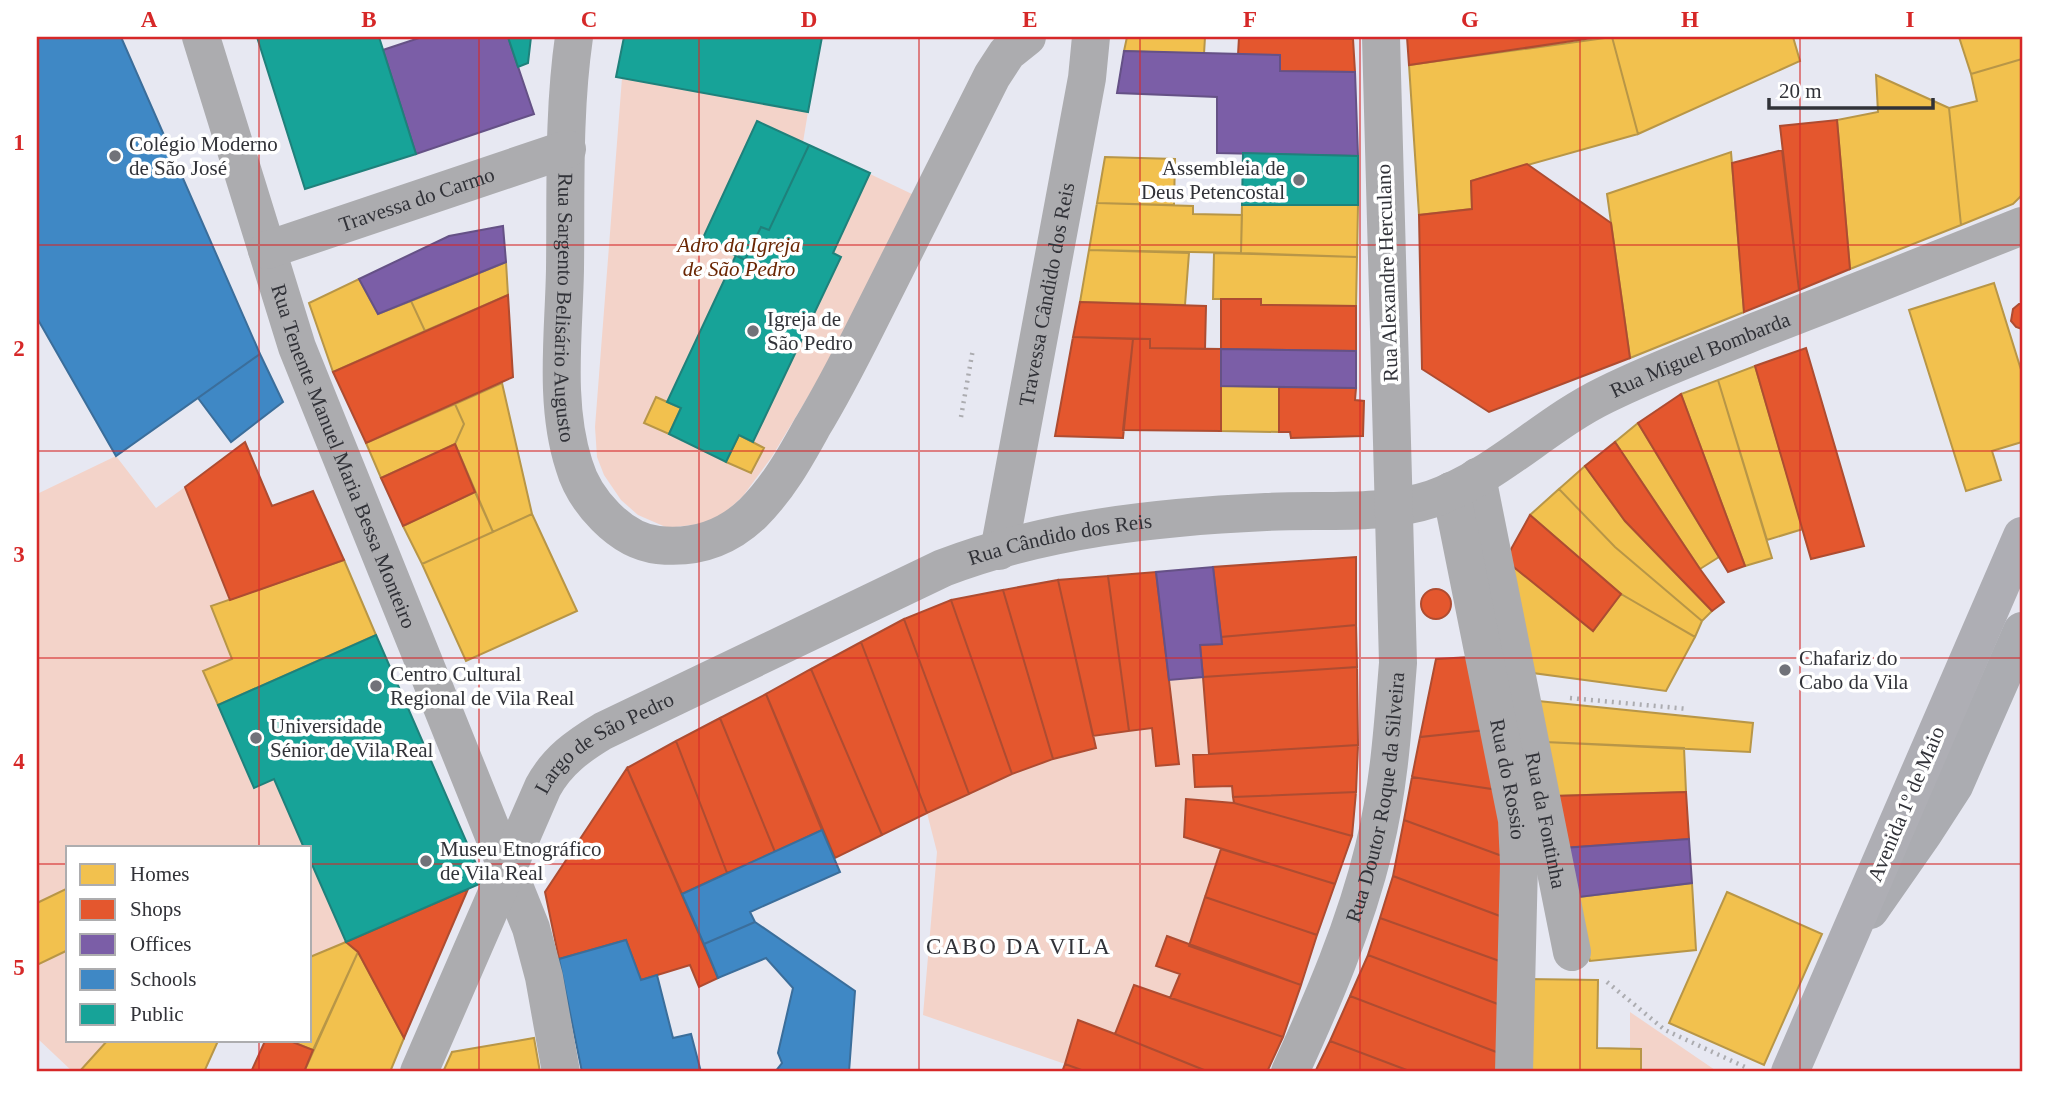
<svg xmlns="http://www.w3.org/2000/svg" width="2059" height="1109" viewBox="0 0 2059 1109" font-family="'Times New Roman',serif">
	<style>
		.green { fill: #f3d3c9 }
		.homes { fill: #f2c14e; stroke: #b89647; stroke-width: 2 }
		.shops { fill: #e4572e; stroke: #ae4c31; stroke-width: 2 }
		.offices { fill: #7b5ea7; stroke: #655186; stroke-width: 2 }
		.schools { fill: #3f88c5; stroke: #3b6e9b; stroke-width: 2 }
		.public { fill: #17a398; stroke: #1f817b; stroke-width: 2 }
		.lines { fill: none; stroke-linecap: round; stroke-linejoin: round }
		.path { stroke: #acacb0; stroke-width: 4.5; stroke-dasharray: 2 5; stroke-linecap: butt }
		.street { stroke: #acacaf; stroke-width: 38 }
		.secondary { stroke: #abacb1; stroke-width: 38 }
		.primary { stroke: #aeaeb4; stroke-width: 38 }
		.grid { fill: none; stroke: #d62828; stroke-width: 2; stroke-opacity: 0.55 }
		.poi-dot { fill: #717279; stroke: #fff; stroke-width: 2.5 }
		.labels { text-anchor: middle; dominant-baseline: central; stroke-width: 7; stroke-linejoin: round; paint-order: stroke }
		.poi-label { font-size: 21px; fill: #313238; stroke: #fff; text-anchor: start }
		.street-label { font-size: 21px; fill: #313238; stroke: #fff }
		.park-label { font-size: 21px; font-style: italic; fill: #6a2603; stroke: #fff }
		.neighbourhood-label { font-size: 23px; letter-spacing: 2px; fill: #313238; stroke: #fff }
		.neatline { fill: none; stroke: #d62828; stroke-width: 2.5 }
		.grid-label { font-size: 23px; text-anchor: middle; font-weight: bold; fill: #d62828 }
	</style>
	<rect width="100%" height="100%" fill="#e7e8f2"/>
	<path class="green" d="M622,78l186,34 -5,30 111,53 -58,122 -85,141 -28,38 -28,26 -47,6 -30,-13 -17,-15 -17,-25 -7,-18 -2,-30z
		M116,456l40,52 29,-21 45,113 2,59 -28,12 49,117 21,-9 30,69h-236v193h39l-28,31h-6l-36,-34v-544z
		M1203,677l6,77 -16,1 2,32 37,-1 2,17 -48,-3 -2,37 37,12 -32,97 -32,20 23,8 -10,24 -36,-13 -19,49 -37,-14 -13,44 -142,-49 14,-163 -10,-39 166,-77 59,-8 4,38 23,-2 -10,-84z
		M310,860l36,82 -36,15z
		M1630,1012l88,60h-77v-23l-11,-1z"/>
	<path class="homes" d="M1127,37h78l-1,17 -80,-3z
		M1254,37h99v2z
		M1612,37l26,97 -167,47 1,28 -53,6 -10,-150z
		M1612,37h181l7,24 -162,73z
		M1959,37h63v22l-51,15z
		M2022,59v136l-9,9 -52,21 -12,-117 28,-7 -6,-27z
		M1876,75l73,33 12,117 -111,44 -13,-149 41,-8z
		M1731,152l13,160 -114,46 -23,-164z
		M1105,157l70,2 -1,46 -77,-2z
		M1097,203l96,3v8l49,1 -1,38 -152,-3z
		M1242,205h116l-1,52 -116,-4z
		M1089,250l100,3 -4,52 -105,-3z
		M1214,253l143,4 -1,49 -95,-1v-6h-48z
		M506,262l2,33 -83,36 -14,-30z
		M359,279l19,35 33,-13 14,30 -92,41 -24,-69z
		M1994,283l28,90v69l-30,9 9,29 -35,11 -57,-181z
		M1755,366l48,163 -36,11 -49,-160z
		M1718,380l54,178 -27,8 -64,-172z
		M502,383l30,131 -39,18 -38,-88 9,-20 -9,-20z
		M1221,386l58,1v45l-58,-1z
		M656,397l25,11 -12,26 -25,-11z
		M455,404l9,20 -9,20 -74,34 -15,-35z
		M1638,423l81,134 -19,12 -85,-127z
		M739,435l25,13 -13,25 -25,-11z
		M1585,466l40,55 87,90 -10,10 -87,-74 -56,-58z
		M1559,489l56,58 87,74 -7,16 -74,-43 -91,-79z
		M475,492l18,40 -71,32 -19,-38z
		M532,514l45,97 -111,50 -44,-97z
		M344,560l32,75 -158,70 -15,-34 29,-12 -21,-53z
		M1505,560l88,71 28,-37 74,43 -29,54 -133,-18z
		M1538,701l215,22 -3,29 -205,-10z
		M1545,742l139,6 2,44 -132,4z
		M1692,883l4,67 -106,11 -19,-63z
		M68,888v62l-31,15v-62z
		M1727,892l95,42 -58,131 -95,-42z
		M346,942l12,10 -45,98 -23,-9h20v-84z
		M358,952l46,86 -14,34h-86z
		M1526,979l72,1 -1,68 44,1v23h-116z
		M534,1038l6,34h-97l9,-20z
		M107,1041h111l-14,31h-125z"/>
	<path class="shops" d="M1239,37l114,2 2,33 -75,-1v-16h-42z
		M1407,37h186v1l-184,27z
		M1837,120l13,149 -51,21 -19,-164z
		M1782,150l17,140 -55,22 -12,-149z
		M1527,164l84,59 19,135 -141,54 -67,-43 -3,-154 53,-6 -1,-28z
		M508,295l5,82 -147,66 -33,-71z
		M1221,299h40v6l95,1v45l-135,-2z
		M1080,302l126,4 -1,43 -55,-1v-9l-77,-2z
		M2019,304h3v25l-6,-2 -5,-6 2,-12z
		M1073,337l60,2 -10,99 -68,-2z
		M1133,339h17v9l71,1v82l-98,-1z
		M1806,348l58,198 -53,13 -56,-193z
		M1279,387l77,1 -1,12 9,1 -1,35 -72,2 -1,-6h-11z
		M1681,394l64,172 -17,6 -90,-149z
		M245,442l27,64 41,-15 31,69 -114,40 -45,-113z
		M1615,442l85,127 24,33 -12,9 -87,-90 -40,-55z
		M455,444l20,48 -72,34 -22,-48z
		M1530,515l91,79 -28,37 -88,-71z
		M1356,557v68l-135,12 -8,-70z
		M1156,572l23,192 -23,2 -4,-38 -23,3 -21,-155z
		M1108,576l21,155 -36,5 -35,-156z
		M1058,580l38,168 -43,11 -50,-169z
		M1421 604a15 15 0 1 1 30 0a15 15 0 1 1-30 0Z
		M1003,590l50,169 -41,15 -61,-174z
		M951,600l61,174 -43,20 -65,-175z
		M904,619l65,175 -42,19 -66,-171z
		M1356,625l1,42 -154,10 -3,-32 22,-1 -1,-7z
		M861,642l66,171 -45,22 -71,-166z
		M1471,657l15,73 -66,7 16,-78z
		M1357,667l1,78 -149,9 -6,-77z
		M811,669l71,166 -47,23 -69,-164z
		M766,694l56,136 -47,22 -55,-134z
		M720,718l55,134 -48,21 -51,-132z
		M1486,730l12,60 -86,-13 8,-40z
		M676,741l51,132 -45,21 -55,-126z
		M1358,745l-2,47 -123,5 -1,-11 -37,1 -2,-32z
		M627,768l91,210 -19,9 -9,-22 -49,15 -15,-40 -67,19 -14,-67z
		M1412,777l86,13 15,70 -109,-40z
		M1356,792l-4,44 -118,-33 -1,-6z
		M1686,792l3,47 -126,9 -9,-52z
		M1186,799l48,4 118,33 -17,48 -151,-47z
		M1404,820l109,40 -5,59 -115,-43z
		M1221,849l114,35 -18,51 -112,-38z
		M1393,876l115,43 -3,44 -125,-45z
		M468,889l-64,149 -46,-86 -12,-10z
		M1205,897l112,38 -16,50 -112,-39z
		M1380,918l125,45 -2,43 -135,-51z
		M1167,936l134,49 -18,52 -113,-39 10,-24 -24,-8z
		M1368,955l135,51 -4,47 -149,-57z
		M1134,985l149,52 -16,35h-58l-94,-38z
		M1350,996l149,57 -1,19h-86l-82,-31z
		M1078,1020l37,14 94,38h-122l-22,-8z
		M265,1041h25l23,9 -9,22h-53z
		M1330,1041l82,31h-97z
		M1065,1064l22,8h-25z"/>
	<path class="offices" d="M422,37h86l26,77 -118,40 -33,-104z
		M1124,51l156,4v16l75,1 3,84 -141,-3v-56l-100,-4z
		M503,226l3,36 -128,52 -19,-35 90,-43z
		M1221,349l135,2v37l-135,-2z
		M1213,567l9,77 -22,1 3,32 -34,3 -13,-108z
		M1689,839l3,44 -121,15 -8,-50z"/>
	<path class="schools" d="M37,37h84l139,317 -144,102 -79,-138z
		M260,354l23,48 -52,40 -33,-44z
		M822,830l18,42 -90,40 5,10 -51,22 -22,-50z
		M755,922l100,69 -6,81h-74l7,-9 -4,-10 15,-65 -27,-30 -48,20 -14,-34z
		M626,940l15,40 16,-5 16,63 18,-4 10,38h-119l-23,-113z"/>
	<path class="public" d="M257,37h122l37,117 -111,35z
		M508,37h23l-3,26 -10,4z
		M624,37h198l-14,75 -192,-35z
		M757,121l52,24 -40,85 -8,-3 -16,33 -43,-20z
		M809,145l61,28 -37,80 8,4 -88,185 -14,-7 -13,27 -57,-28 12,-26 -14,-6 69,-147 9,5 16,-33 8,3z
		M1243,153l115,3v49h-116z
		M376,635l108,247 -138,60 -36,-82v-12h-6l-30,-69 -20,9 -36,-83z"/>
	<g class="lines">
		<path class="path" d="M961,417l12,-68
			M1570,698l118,11
			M1607,982l58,48 80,37"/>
		<g class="street">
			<path id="s1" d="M201,37l96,310 234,581 13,49 17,95"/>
			<path id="s2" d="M574,37c-11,76 -8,155 -9,232 -1,63 -11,134 9,196 10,35 46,76 84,80 37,4 68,-6 95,-32 25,-25 42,-55 59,-86 20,-33 38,-68 55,-102 42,-83 84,-166 125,-249l15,-23 20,-16"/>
			<path id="s3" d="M267,250l300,-101"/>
			<path id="s4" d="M1477,477l95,475"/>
			<path id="s5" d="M1451,491l66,329 2,43 -5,209"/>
			<path id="s6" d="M999,551l88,-473 4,-41"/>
			<path id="s7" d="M419,1072l124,-285c14,-26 35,-41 60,-56l340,-163c102,-39 214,-51 323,-56 54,-3 115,4 166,-13 64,-22 113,-75 173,-104 50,-25 103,-44 154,-65 88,-34 176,-69 263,-104"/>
			<path id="s8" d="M1290,1072c33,-72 65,-146 84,-224 15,-60 19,-123 24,-185l-17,-626"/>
		</g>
		<path class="secondary" d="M1870,910l53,-76 31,-48 68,-155"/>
		<path class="primary" d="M1790,1072l232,-536"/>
	</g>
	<path class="grid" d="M259,37v811M479,37v1035M699,37v1035M919,37v1035M1140,37v1035M1360,37v1035M1580,37v1035M1800,37v1035M37,245h1985M37,451h1985M37,658h1985M37,864h31M310,864h1712M259,1041v31"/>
	<g class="poi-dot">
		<circle cx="115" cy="156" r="7"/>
		<circle cx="1299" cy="180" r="7"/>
		<circle cx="753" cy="331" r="7"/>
		<circle cx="1785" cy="670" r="7"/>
		<circle cx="376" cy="686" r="7"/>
		<circle cx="256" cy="738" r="7"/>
		<circle cx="426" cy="861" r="7"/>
	</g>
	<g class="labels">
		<g class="poi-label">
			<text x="129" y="144">Colégio Moderno<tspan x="129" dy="24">de São José</tspan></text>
			<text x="1285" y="168" text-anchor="end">Assembleia de<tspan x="1285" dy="24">Deus Petencostal</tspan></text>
			<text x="767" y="319">Igreja de<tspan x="767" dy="24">São Pedro</tspan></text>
			<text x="1799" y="658">Chafariz do<tspan x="1799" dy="24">Cabo da Vila</tspan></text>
			<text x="390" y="674">Centro Cultural<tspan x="390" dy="24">Regional de Vila Real</tspan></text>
			<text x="270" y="726">Universidade<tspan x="270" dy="24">Sénior de Vila Real</tspan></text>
			<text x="440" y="849">Museu Etnográfico<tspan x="440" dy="24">de Vila Real</tspan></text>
		</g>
		<g class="street-label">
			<text stroke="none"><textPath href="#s3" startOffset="158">Travessa do Carmo</textPath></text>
			<text transform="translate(1387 273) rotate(-92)">Rua Alexandre Herculano</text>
			<text stroke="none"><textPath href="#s6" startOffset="261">Travessa Cândido dos Reis</textPath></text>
			<text stroke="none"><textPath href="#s2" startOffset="271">Rua Sargento Belisário Augusto</textPath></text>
			<text stroke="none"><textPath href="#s7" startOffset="1573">Rua Miguel Bombarda</textPath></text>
			<text stroke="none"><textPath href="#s1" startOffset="443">Rua Tenente Manuel Maria Bessa Monteiro</textPath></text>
			<text stroke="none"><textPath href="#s7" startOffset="892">Rua Cândido dos Reis</textPath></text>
			<text stroke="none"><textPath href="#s7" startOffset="388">Largo de São Pedro</textPath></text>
			<text stroke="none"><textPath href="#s5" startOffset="294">Rua do Rossio</textPath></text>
			<text stroke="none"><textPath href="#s8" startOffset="290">Rua Doutor Roque da Silveira</textPath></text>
			<text transform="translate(1906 804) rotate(-67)">Avenida 1º de Maio</text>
			<text stroke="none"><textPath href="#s4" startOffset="350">Rua da Fontinha</textPath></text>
		</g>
		<g class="park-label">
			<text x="739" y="245">Adro da Igreja<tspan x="739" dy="24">de São Pedro</tspan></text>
		</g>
		<g class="neighbourhood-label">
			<text x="1019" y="946">CABO DA VILA</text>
		</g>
	</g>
	<rect width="2059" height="1109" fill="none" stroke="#ffffff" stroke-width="77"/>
	<rect x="66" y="846" width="245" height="196" fill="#ffffff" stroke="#adadaf" stroke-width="2"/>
	<rect x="80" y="864" width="35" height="21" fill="#f2c14e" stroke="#adadaf" stroke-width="2"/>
	<text x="130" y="881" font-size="21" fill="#313238">Homes</text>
	<rect x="80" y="899" width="35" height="21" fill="#e4572e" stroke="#adadaf" stroke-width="2"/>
	<text x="130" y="916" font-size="21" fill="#313238">Shops</text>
	<rect x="80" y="934" width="35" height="21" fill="#7b5ea7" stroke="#adadaf" stroke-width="2"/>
	<text x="130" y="951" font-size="21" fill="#313238">Offices</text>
	<rect x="80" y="969" width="35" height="21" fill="#3f88c5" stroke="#adadaf" stroke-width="2"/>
	<text x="130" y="986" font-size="21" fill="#313238">Schools</text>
	<rect x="80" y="1004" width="35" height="21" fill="#17a398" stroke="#adadaf" stroke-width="2"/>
	<text x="130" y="1021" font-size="21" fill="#313238">Public</text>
	<path d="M1769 98v10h164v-10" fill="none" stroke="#313238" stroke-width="3.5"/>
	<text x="1779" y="98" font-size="21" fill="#313238" stroke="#ffffff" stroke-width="5" paint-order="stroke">20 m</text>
	<rect x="38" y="38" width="1983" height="1032" class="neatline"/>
	<g class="grid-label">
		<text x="149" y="27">A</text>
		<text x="369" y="27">B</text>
		<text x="589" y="27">C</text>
		<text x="809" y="27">D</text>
		<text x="1030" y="27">E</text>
		<text x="1250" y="27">F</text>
		<text x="1470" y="27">G</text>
		<text x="1690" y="27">H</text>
		<text x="1910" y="27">I</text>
		<text x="19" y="150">1</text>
		<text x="19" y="356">2</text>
		<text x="19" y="562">3</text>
		<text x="19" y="769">4</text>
		<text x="19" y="975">5</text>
	</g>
</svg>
